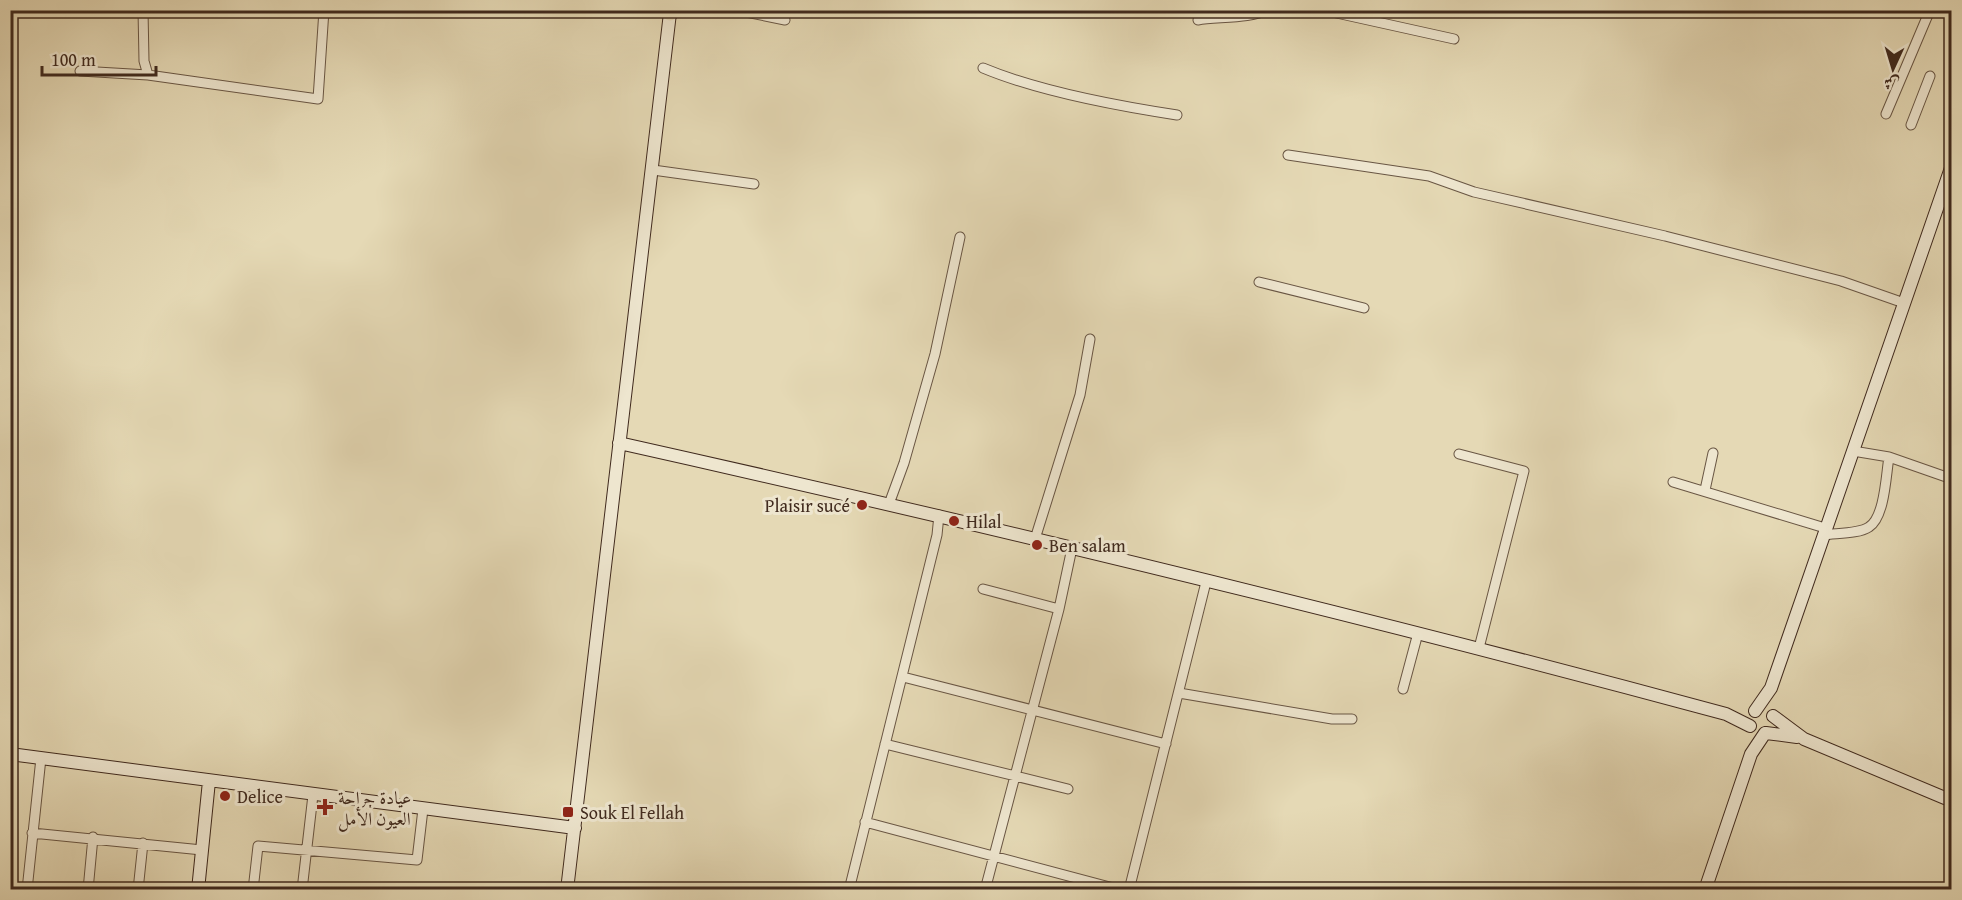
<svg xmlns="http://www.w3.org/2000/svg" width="1962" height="900" viewBox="0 0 1962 900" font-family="'Gentium Book Plus',Amiri,serif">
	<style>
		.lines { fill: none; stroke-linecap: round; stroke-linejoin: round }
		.minor-casing { stroke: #695644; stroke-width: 11 }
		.tertiary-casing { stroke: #695644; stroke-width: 13 }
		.secondary-casing { stroke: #402a1e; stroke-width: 14 }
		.trunk-casing { stroke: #402a1e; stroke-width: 17 }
		.minor { stroke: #eee6cf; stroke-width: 9 }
		.tertiary { stroke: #eee6cf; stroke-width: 10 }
		.secondary { stroke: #eee6cf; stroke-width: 12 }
		.trunk { stroke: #e5d9b5; stroke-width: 15 }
		.poi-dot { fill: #8f2418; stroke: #eee6cf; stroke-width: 2 }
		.labels { text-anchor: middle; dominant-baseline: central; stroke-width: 6; stroke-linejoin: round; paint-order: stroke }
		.poi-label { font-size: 18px; fill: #402a1e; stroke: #eee6cf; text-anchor: start }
	</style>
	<rect width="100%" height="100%" fill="#e5d9b5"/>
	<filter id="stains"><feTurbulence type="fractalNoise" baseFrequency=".00333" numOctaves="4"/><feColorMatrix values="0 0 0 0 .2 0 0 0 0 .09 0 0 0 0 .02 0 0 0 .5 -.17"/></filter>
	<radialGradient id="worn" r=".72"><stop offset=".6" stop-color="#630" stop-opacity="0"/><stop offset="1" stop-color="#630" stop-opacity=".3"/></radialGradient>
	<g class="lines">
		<g class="minor-casing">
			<path id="minor" d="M143,10l1,51 4,14 170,24 6,-89
				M736,10l49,10
				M1323,10l131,29
				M1951,10l1,1
				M1198,20c17,-3 57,-2 67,-10
				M983,68c55,23 135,38 194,47
				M80,71l68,4
				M1886,114l44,-104
				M1911,125l19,-49
				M1288,155l141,21 45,16 191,44 176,45 63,22
				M653,170l101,14
				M1259,282l105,26
				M1853,451l36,6 63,22
				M1459,454l65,17 -45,177
				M1673,482l152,46
				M1705,490l8,-37
				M889,504l15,-41 31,-109 25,-117
				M1823,535c13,-2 36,-1 46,-8 16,-10 17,-53 20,-70
				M1035,539l45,-144 10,-56
				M983,589l76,20
				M903,677l263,67
				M1403,689l15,-56
				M1179,693l153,26h20
				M885,744l183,45
				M865,822l256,68
				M32,833l170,17
				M27,890l14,-132
				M88,890l5,-53
				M138,890l5,-47
				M253,890l5,-44 159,14 6,-51
				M302,890l11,-95
				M849,890l88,-355 2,-20
				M985,890l74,-281 13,-61
				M1129,890l77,-308"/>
		</g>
		<g class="tertiary-casing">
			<path id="tertiary" d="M654,10l16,3"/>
		</g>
		<g class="secondary-casing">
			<path id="secondary" d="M619,443c371,83 740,172 1107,271l24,12
				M1755,711l16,-23 181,-523
				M1773,716l31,23 148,62
				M1766,733l31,4
				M10,754l565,74
				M198,890l11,-109
				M567,890l103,-877
				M1705,890l46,-136 14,-21"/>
		</g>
		<g class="trunk-casing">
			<path id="trunk" d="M670,13l1,-3"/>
		</g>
		<use href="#minor" class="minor"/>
		<use href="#tertiary" class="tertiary"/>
		<use href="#secondary" class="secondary"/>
		<use href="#trunk" class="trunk"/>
	</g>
	<g class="poi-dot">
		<circle cx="862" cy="505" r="6"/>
		<circle cx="954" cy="521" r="6"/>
		<circle cx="1037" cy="545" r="6"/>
		<circle cx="225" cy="796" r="6"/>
		<path d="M322 798h6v6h6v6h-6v6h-6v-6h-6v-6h6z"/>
		<rect x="562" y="806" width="12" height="12" rx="3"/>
	</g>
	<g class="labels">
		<g class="poi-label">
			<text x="850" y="505" text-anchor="end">Plaisir sucé</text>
			<text x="966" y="521">Hilal</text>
			<text x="1049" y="545">Ben salam</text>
			<text x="237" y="796">Delice</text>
			<text x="338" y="797">عيادة جراحة<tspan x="338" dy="21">العيون الأمل</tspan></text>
			<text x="580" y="812">Souk El Fellah</text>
		</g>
	</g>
	<rect width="1962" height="900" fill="none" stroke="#e5d9b5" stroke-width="36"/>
	<rect x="12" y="12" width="1938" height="876" fill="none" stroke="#402a1e" stroke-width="3"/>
	<rect x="18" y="18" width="1926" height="864" fill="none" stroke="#402a1e" stroke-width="1.5"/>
	<g transform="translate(1893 69) rotate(184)" stroke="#eee6cf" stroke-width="4.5" paint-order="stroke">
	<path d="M0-4.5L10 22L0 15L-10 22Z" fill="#402a1e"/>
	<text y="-9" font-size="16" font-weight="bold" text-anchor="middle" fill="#402a1e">ش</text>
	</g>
	<path d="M42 66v9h114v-9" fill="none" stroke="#402a1e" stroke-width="3"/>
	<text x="51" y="66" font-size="18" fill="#402a1e" stroke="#eee6cf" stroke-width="4.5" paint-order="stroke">100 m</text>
	<rect width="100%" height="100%" filter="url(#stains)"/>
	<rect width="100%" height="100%" fill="url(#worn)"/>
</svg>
